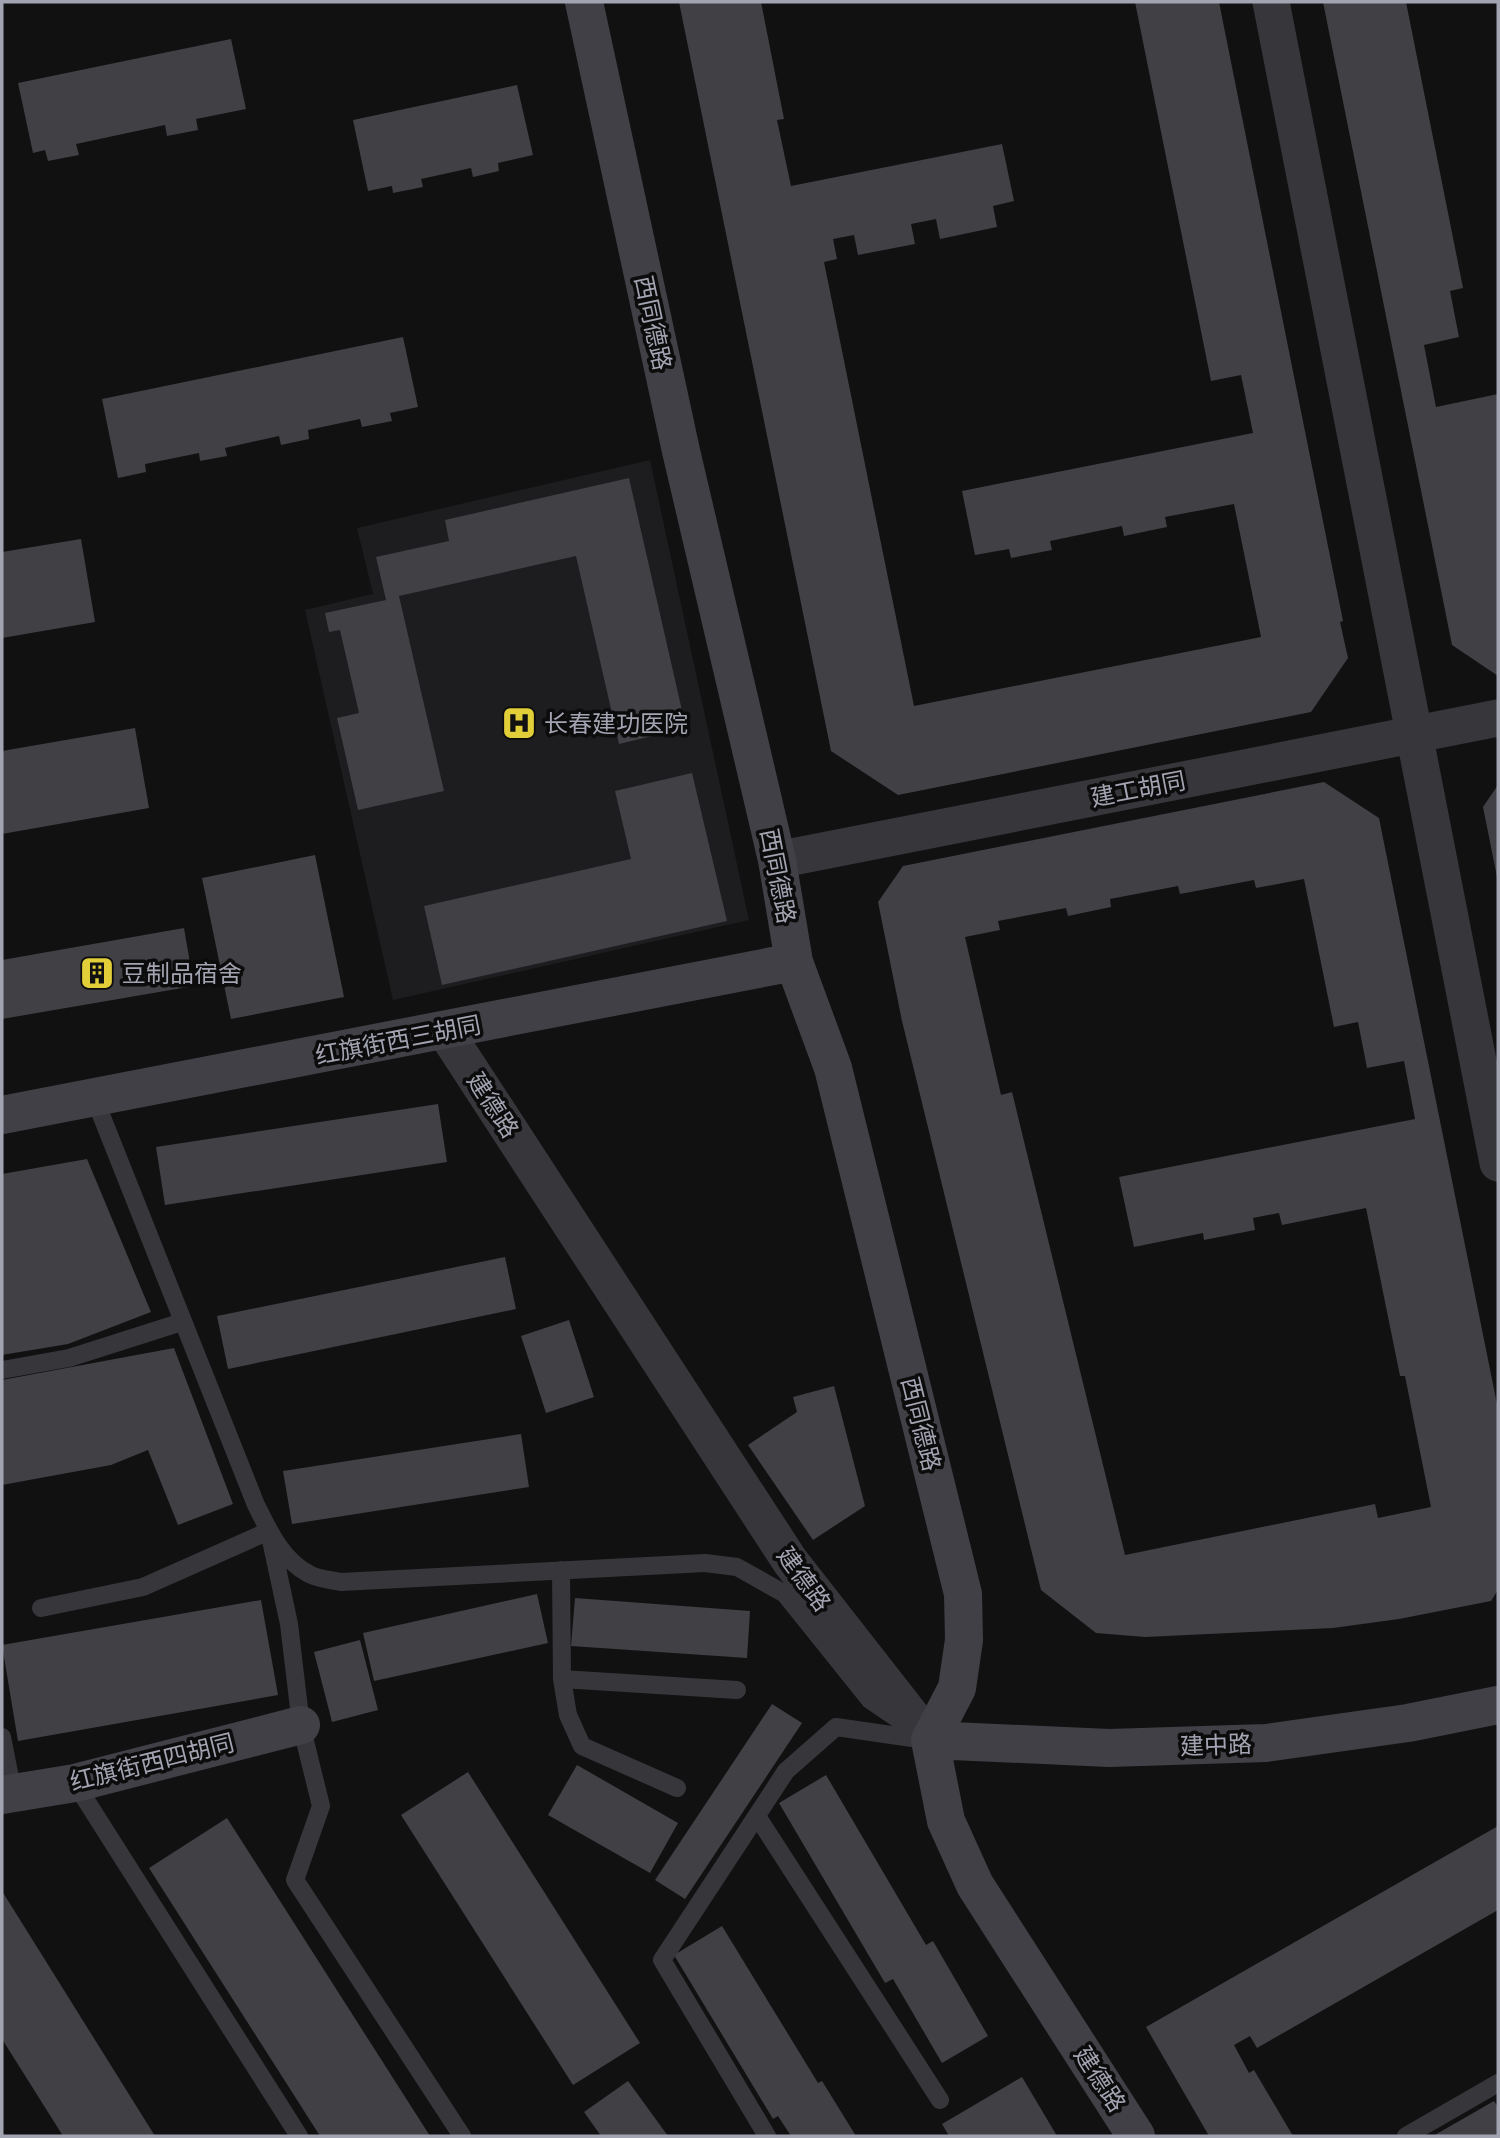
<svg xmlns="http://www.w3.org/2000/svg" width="1500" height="2138" viewBox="0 0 1500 2138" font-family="Helvetica,'Noto Sans SC',sans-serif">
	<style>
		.built { fill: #1d1d1f }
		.building { fill: #404045; fill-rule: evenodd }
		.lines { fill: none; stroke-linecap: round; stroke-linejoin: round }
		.lane { stroke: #37373b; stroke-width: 18 }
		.street { stroke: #37373b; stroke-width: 37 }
		.secondary { stroke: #404046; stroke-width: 38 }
		.labels { text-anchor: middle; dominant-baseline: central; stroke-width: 7; stroke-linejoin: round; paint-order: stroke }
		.street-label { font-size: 24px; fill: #a3a4b1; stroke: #0c0c0d }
		.poi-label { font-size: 24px; fill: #a3a4b1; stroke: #0c0c0d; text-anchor: start }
	</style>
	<rect width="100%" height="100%" fill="#111112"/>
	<path class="built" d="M650,460l99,460 -356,80 -88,-390 68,-16 -16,-66z"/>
	<path class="building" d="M679,2h82l23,117 -7,1 14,66 211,-42 12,57 -21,5 4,21 -57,12 -4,-20 -25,5 4,20 -57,11 -4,-20 -21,4 4,20 -13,3 90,444 347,-69 -27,-133 -69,13 2,10 -43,9 -2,-10 -72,15 2,9 -41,8 -2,-9 -34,6 -13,-64 291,-58 -12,-58 -30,6 -76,-379h84l124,619 -3,1 8,36 -37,54 -413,83 -67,-44z
		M1323,2h83l57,286 -13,3 9,46 -35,8 12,62 62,-13v282l-46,-31z
		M231,39l15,70 -50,10 2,11 -31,6 -2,-11 -89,19 3,11 -31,6 -3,-11 -12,3 -15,-70z
		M517,85l16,70 -35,8 1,8 -26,6 -2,-9 -50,11 2,8 -30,6 -1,-7 -24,5 -15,-71z
		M403,337l15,70 -28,6 2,8 -30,6 -2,-8 -52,11 1,9 -28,6 -2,-9 -54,12 2,8 -27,5 -1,-8 -54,11 1,8 -28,6 -16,-79z
		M629,478l57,250 -67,16 -43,-188 -177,40 45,195 -86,19 -21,-92 22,-5 -19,-83 -11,2 -4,-19 61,-13 -10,-43 73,-16 -4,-21z
		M81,539l14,83 -93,16v-86z
		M135,728l14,80 -147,26v-83z
		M692,773l35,148 -285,64 -18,-79 207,-47 -16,-68z
		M1324,782l55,36 119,591v181l-7,11 -92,18 -66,9 -188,9 -49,-4 -55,-43 -139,-569 -24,-119 25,-36zM1304,879l30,148 24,-5 9,46 37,-7 11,58 -296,58 15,70 69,-14 1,7 51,-10 -2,-12 26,-5 3,12 84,-17 34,168h5l26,131 -53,11 -3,-14 -250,51 -113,-463 -11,3 -36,-158 35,-7 -2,-9 68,-13 2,8 43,-9 -1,-8 68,-13 2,8 74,-14 2,8z
		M1498,785v92h-1l-14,-70z
		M315,855l29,142 -113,22 -29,-141z
		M184,928l10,58 -192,33v-59z
		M438,1104l9,58 -282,43 -9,-58z
		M87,1159l64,153 -83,32 -66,11v-181z
		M505,1257l11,52 -288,60 -11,-53z
		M569,1320l25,77 -48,16 -25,-77z
		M174,1348l59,156 -55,21 -30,-75 -37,15 -109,20v-105z
		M834,1386l31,120 -52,34 -65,-95 49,-33 -4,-15z
		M521,1434l8,53 -237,37 -9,-53z
		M537,1594l11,49 -174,38 -11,-48z
		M575,1598l175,13 -3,47 -176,-12z
		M261,1600l17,95 -260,46 -16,-96z
		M360,1640l18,70 -46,12 -18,-70z
		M772,1704l30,19 -117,176 -30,-19z
		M577,1765l101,58 -28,50 -102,-58z
		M468,1772l172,271 -67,42 -172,-270z
		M826,1775l100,170 7,-4 55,95 -46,27 -49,-84 -8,4 -106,-180z
		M227,1818l203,318h-110l-171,-268z
		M1498,1826v84l-241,138 -7,-12 -16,9 15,28 5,-3 39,66h-84l-63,-109z
		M2,1891l153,245h-92l-61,-97z
		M722,1926l96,157 4,-2 34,55h-65l-13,-20 -5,3 -99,-164z
		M1022,2077l35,59h-108l-7,-12z
		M628,2081l40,55h-67l-17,-24z
		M1494,2101l4,6v29h-65z"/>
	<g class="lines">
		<path class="lane" d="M94,1097l162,408c13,26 26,55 53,69 9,5 22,6 32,8l364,-19 32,4 48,27 85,106 31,21
			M2,1370l67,-12 113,-36
			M561,1570l1,109 175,11
			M41,1608l102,-21 126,-56 20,93 12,101 20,81 -26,74 167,256
			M562,1679l6,36 14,31 95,42
			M2,1737l11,56
			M75,1783l224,353
			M757,1816l183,284
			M767,2136l-105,-176 124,-189 50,-44 90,13
			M1406,2136l92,-53"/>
		<path class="street" d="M1271,2l227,1161
			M777,860l721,-142
			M445,1031l345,530 140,179"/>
		<path class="secondary" d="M584,2l97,449 96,409 17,102 39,106 130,526 1,46 -7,48 -27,52
			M2,1115l792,-153
			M930,1740l179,8 157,-5 142,-20 90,-18
			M930,1740l16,81 29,64 161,251
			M2,1795l73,-12 226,-58"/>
	</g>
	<defs>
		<g id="hospital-square" transform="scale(1.75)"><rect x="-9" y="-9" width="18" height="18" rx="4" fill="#e1ce39" stroke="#0c0c0d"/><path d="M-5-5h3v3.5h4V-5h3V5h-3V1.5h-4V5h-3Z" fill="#111"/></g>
		<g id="building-square" transform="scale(1.75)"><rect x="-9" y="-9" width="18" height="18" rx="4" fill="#e1ce39" stroke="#0c0c0d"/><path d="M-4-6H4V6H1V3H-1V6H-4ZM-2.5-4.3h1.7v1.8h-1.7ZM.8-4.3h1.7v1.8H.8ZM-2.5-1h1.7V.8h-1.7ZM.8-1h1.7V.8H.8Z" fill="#111"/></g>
	</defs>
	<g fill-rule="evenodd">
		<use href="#hospital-square" x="519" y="723"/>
		<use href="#building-square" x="97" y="973"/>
	</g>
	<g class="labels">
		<g class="street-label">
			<text transform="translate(653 323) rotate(78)">西同德路</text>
			<text transform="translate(1138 789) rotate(-11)">建工胡同</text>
			<text transform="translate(778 876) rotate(79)">西同德路</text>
			<text transform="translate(398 1040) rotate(-11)">红旗街西三胡同</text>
			<text transform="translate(493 1105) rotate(57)">建德路</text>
			<text transform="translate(921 1424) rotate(76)">西同德路</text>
			<text transform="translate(804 1579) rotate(54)">建德路</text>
			<text transform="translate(1216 1745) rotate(-2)">建中路</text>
			<text transform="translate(152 1762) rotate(-14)">红旗街西四胡同</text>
			<text transform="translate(1100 2079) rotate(57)">建德路</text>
		</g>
		<g class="poi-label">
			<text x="544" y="723">长春建功医院</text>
			<text x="122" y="973">豆制品宿舍</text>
		</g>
	</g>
	<rect width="1500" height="2138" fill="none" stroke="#a3a4b1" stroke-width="7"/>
</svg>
